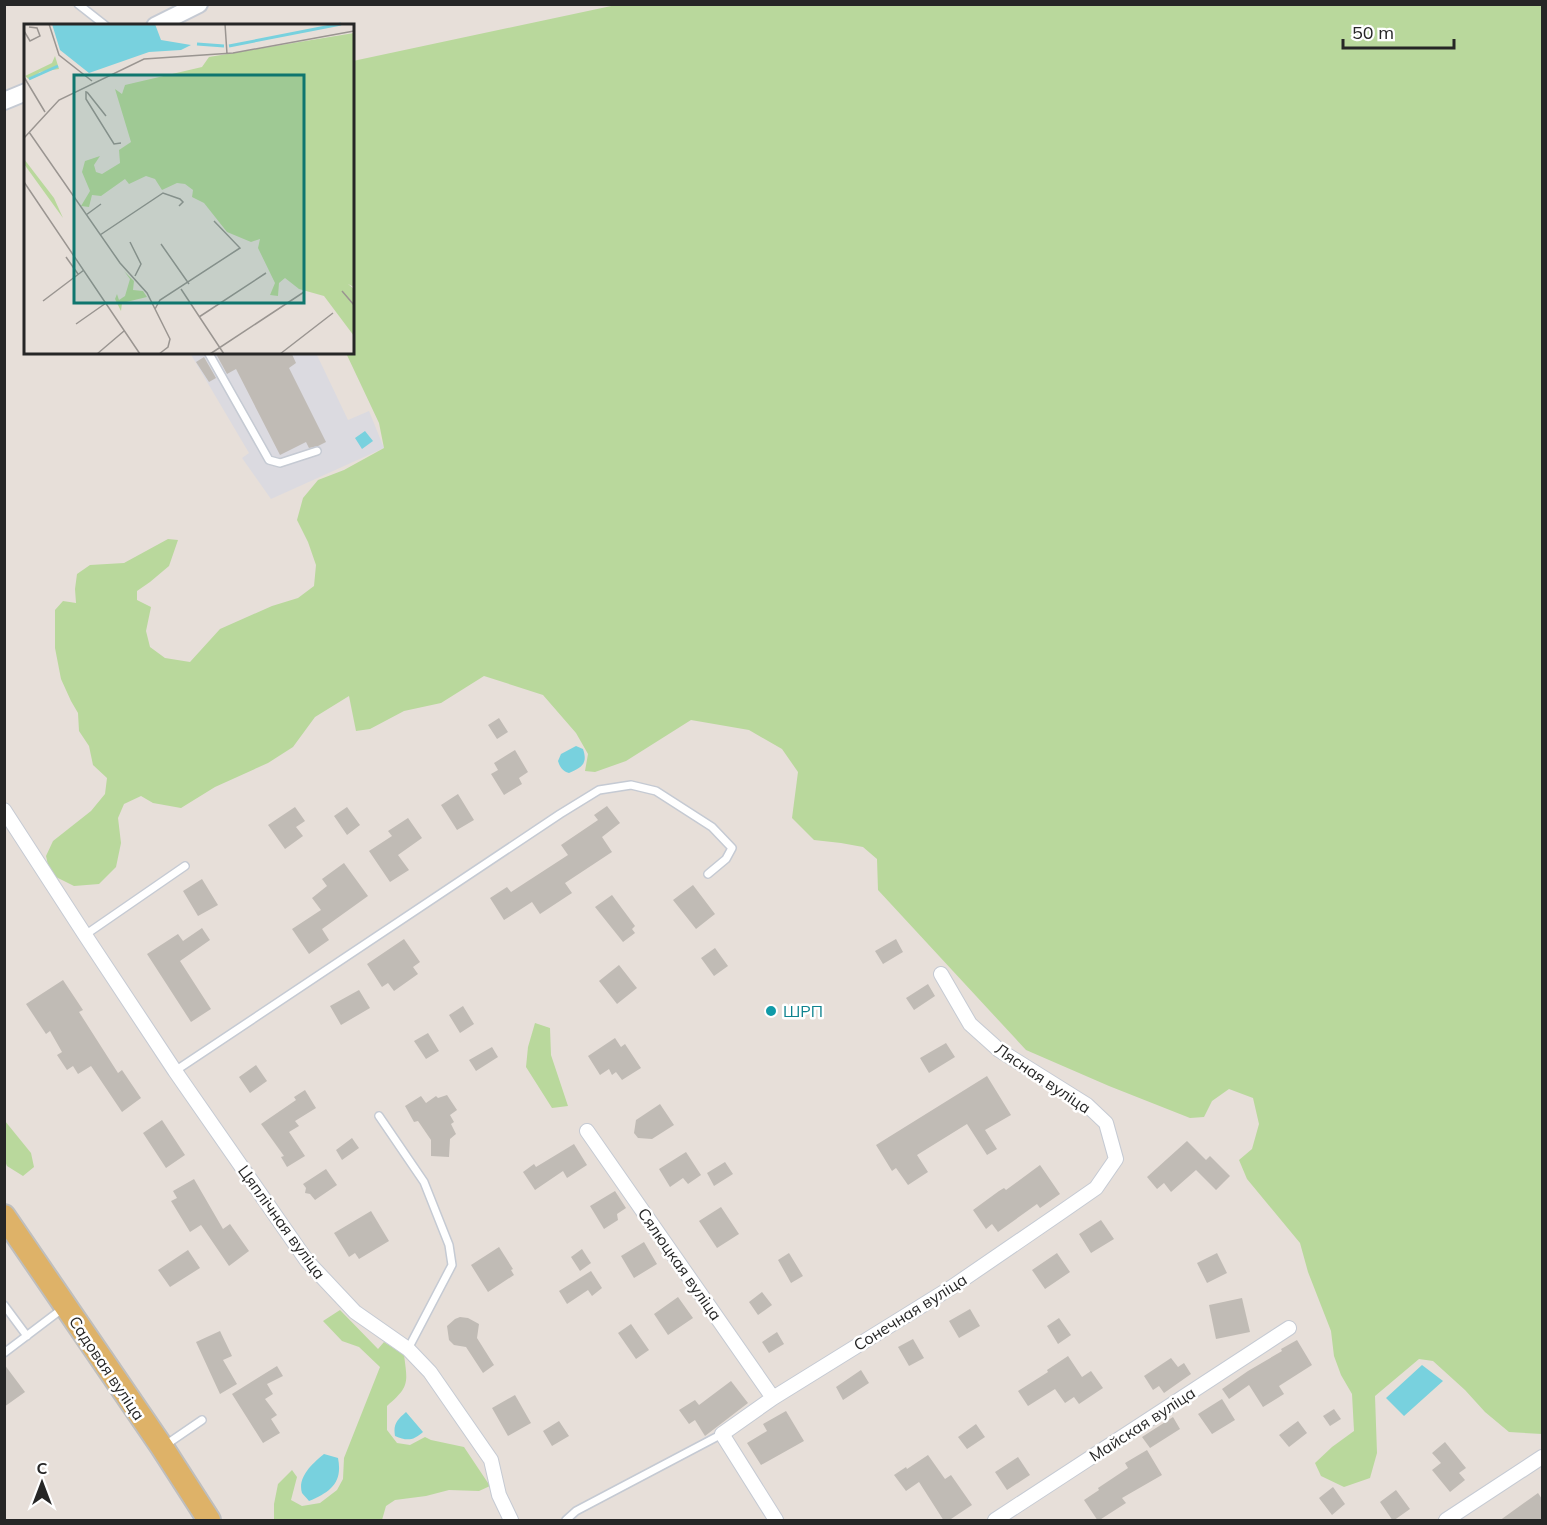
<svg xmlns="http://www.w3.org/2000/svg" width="1547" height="1525" viewBox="0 0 1547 1525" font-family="Mulish,sans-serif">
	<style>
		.industrial { fill: #dbdae0 }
		.green { fill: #b9d89c }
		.water { fill: #78d1de }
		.building { fill: #c0bbb5 }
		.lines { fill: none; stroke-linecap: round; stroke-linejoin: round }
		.service-casing { stroke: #c5cad3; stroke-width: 10 }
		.minor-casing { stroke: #c5cad3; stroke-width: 16 }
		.tertiary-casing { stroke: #c5cad3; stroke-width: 20 }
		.primary-casing { stroke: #bebebe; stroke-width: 26 }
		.service { stroke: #fff; stroke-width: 7 }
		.minor { stroke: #fff; stroke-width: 14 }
		.tertiary { stroke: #fff; stroke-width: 16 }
		.primary { stroke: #deb268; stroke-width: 22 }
		.culture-dot { fill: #0f9aa8; stroke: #fff; stroke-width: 2 }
		.labels { text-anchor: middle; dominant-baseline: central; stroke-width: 5; stroke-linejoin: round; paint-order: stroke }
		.culture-label { font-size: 16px; fill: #0d838f; stroke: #fff; text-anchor: start }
		.street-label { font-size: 16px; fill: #262626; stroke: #fff }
		.inset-river { fill: none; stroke: #78d1de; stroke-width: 3 }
		.inset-road { fill: none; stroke: #9a9591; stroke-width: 1.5 }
		.view { fill: #0f766e; fill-opacity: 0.15; stroke: #0f766e; stroke-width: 3 }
		.inset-edge { fill: none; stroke: #262626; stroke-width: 3 }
	</style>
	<rect width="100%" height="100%" fill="#e7dfd9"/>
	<path class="industrial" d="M190,353h126l32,67 21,-9 15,37 -113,51 -29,-41 7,-5z"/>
	<path class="green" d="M616,5h926v1429l-33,-2 -24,-20 -20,-22 -32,-29 -14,-2 -44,37 2,57 -7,25 -26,9 -23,-11 -6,-13 17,-16 22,-16 -2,-37 -11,-19 -7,-19 -3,-25 -23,-59 -8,-29 -53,-64 -8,-19 13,-11 7,-25 -6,-26 -24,-9 -17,12 -8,16 -14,1 -81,-32 -83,-36 -148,-160 -1,-31 -14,-12 -22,-4 -27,-3 -22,-22 6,-46 -16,-23 -33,-19 -58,-10 -65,41 -31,11 -10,-1 3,-17 -12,-21 -33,-38 -59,-19 -43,27 -37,8 -34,18 -14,2 -7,-35 -34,21 -22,30 -25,16 -53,24 -34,21 -28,-5 -12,-7 -17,8 -6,14 3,25 -5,24 -17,17 -25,2 -24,-12 -4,-18 7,-15 38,-30 14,-17 2,-16 -14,-13 -4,-19 -10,-15 -1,-18 -7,-12 -10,-22 -6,-31v-38l8,-9 13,2 -1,-14 2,-15 13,-9 34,-2 44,-24 10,1 -9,26 -19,16 -13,9v9l14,7 -5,24 4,16 15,11 25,4 30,-33 52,-23 26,-8 16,-12 2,-21 -8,-23 -11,-22 6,-22 15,-18 26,-10 40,-22 -5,-25 -33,-70 6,-1 1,-291z
		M535,1023l15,5 1,27 17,51 -16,2 -26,-41 2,-20z
		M5,1121l26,32 3,14 -11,9 -16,-10 -2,-5z
		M340,1310l38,39 6,-7 20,13c4,29 5,32 -17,51v24l10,13 13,2 15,-8 6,3 33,7 26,39 -11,5 -30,-1 -23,6 -31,4 -9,6 -4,14 -43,-1 -3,1h-62v-16l4,-20 14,-14 5,7 -6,23 11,6 18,-3 17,-13 6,-11 1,-21 36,-91 -21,-20 -17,-6 -19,-20z"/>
	<path class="water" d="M365,431l8,10 -11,8 -7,-11z
		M576,746l7,3c5,15 -1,18 -14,24 -7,-2 -9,-6 -11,-12l3,-7z
		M1422,1365l21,16 -39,35 -18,-18z
		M406,1412l17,20c-10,9 -16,9 -28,4 -2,-12 2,-16 11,-24z
		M324,1454l14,4c5,25 -8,34 -29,43 -2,-3 -5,-5 -7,-8 -5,-16 11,-30 22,-39z"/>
	<path class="building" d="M215,352h76l5,11 -7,5 37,74 -8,4 -9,2 -3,-6 -26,13 -44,-86 -9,5z
		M204,357l12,21 -7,4 -13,-20z
		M499,718l9,14 -11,7 -9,-14z
		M515,750l13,22 -9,6 3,6 -18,11 -13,-21 7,-4 -4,-7z
		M458,794l16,26 -17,10 -16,-25z
		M607,806l13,17 -18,14 10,15 -47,31 7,10 -32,21 -8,-12 -28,18 -14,-22 17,-11 4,5 57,-37 -7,-10 37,-25 -4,-5z
		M295,807l10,14 -9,6 7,9 -18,13 -17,-24z
		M347,807l13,18 -13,10 -13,-19z
		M408,818l14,20 -24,17 11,15 -19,12 -21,-31 23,-15 -4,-5z
		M344,863l24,33 -46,33 7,11 -20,14 -17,-25 29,-19 -9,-12 15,-12 -5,-7z
		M202,879l16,26 -20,11 -15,-25z
		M693,885l22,29 -19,15 -23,-29z
		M612,895l23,31 -3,3 3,4 -12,9 -28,-35z
		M202,928l8,12 -30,21 31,48 -20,13 -44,-68 31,-20 5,7z
		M404,939l16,23 -7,5 5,7 -24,17 -6,-8 -6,4 -15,-23z
		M896,939l7,13 -20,12 -8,-13z
		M715,948l13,18 -14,10 -13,-18z
		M619,965l18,23 -20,16 -18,-23z
		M63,980l20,30 -4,2 39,61 4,-3 19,28 -19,14 -31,-46 -13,8 -5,-8 -6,4 -10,-15 5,-3 -12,-21 -4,3 -20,-30z
		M928,984l7,12 -21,14 -8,-12z
		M359,990l11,18 -29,17 -11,-19z
		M463,1006l11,18 -14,9 -11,-18z
		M428,1033l11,18 -13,8 -12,-18z
		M615,1038l6,9 4,-3 16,24 -19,12 -6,-8 -4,3 -3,-6 -9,6 -12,-19z
		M946,1043l9,14 -26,16 -9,-15z
		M492,1047l6,10 -22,14 -7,-11z
		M256,1065l11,16 -17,12 -11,-16z
		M987,1076l24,39 -26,15 12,19 -10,6 -20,-31 -50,31 11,17 -20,13 -12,-17 -4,3 -16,-26z
		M305,1090l11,18 -21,13 4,5 -10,6 16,24 -18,11 -6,-10 3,-1 -23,-32 35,-24 -2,-3z
		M447,1095l10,15 -7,5 4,7 -3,2 5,10 -6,5 -1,18 -18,-1v-16l-13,-19 -4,1 -9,-16 16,-10 5,7 10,-7 2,2z
		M660,1104l14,21 -22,14 -14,-1 -4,-5 2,-13z
		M162,1120l23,35 -19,13 -23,-35z
		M352,1138l7,10 -17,12 -6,-10z
		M1187,1141l19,19 4,-4 20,20 -14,14 -20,-20 -25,22 -7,-9 -7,6 -10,-12z
		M574,1144l13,21 -20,13 -4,-7 -28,19 -12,-18 11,-8 2,3z
		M686,1152l15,23 -13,9 -5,-6 -13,9 -11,-18z
		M725,1162l8,12 -19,12 -7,-13z
		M1040,1165l20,29 -20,14 -3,-4 -39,28 -6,-8 -6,5 -13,-19 26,-19 5,-3 2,2z
		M326,1169l11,16 -22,15 -5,-6 -5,-1 1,-5 -3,-4z
		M194,1179l29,50 7,-5 19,27 -20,15 -28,-41 -11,7 -19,-31 6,-3 -4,-7z
		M615,1191l11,17 -9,6 1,6 -14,9 -14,-23z
		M721,1207l18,27 -22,14 -18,-27z
		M371,1211l18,30 -30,18 -4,-6 -6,4 -15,-24z
		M1101,1220l13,19 -23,14 -12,-19z
		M644,1242l13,22 -23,14 -13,-22z
		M499,1247l14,22 -2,1 3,5 -26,17 -17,-27z
		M582,1249l9,14 -11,8 -9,-14z
		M188,1250l12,18 -30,19 -12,-17z
		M789,1253l14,23 -12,7 -13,-23z
		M1057,1253l13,19 -25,17 -13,-19z
		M1217,1253l10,20 -20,10 -10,-20z
		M591,1271l11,17 -10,8 -4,-6 -21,14 -8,-13z
		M762,1292l10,13 -14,10 -9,-13z
		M678,1297l15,21 -25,17 -14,-21z
		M1242,1298l8,34 -34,7 -7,-34z
		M970,1309l10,17 -21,12 -10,-17z
		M460,1317l8,1 11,6 -2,14 17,27 -11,8 -17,-26 -12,-2 -5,-5 -2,-14 8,-7z
		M1059,1318l12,17 -13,9 -11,-18z
		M631,1324l18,26 -13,9 -18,-26z
		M220,1331l12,25 -9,4 14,24 -17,10 -24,-52z
		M777,1332l7,12 -15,9 -7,-11z
		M913,1339l11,19 -15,8 -11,-19z
		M1297,1340l15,25 -33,21 5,8 -21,13 -14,-22 -20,14 -7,-10 26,-18 34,-20 -1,-2z
		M1068,1356l14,21 9,-6 12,17 -24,16 -5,-7 -9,6 -10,-14 -27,17 -10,-15 30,-19 -1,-2z
		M1171,1358l7,9 6,-4 7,11 -27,19 -5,-7 -6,4 -9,-14z
		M4,1364l21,28 -21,15z
		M277,1366l6,10 -16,8 6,10 -8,5 12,16 -6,4 9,14 -17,10 -31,-49z
		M861,1370l8,13 -26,17 -7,-13z
		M731,1381l17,22 -43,33 -10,-16 -6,4 -10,-14 16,-10 4,5z
		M515,1395l16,28 -23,13 -16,-28z
		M1222,1399l13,21 -23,14 -14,-20z
		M1334,1409l7,10 -11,7 -7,-10z
		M786,1411l18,30 -43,24 -14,-22 20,-12 -4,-7z
		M1173,1417l7,12 -30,19 -8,-11z
		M559,1421l10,15 -17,10 -9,-15z
		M1298,1421l9,12 -18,14 -10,-12z
		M976,1424l9,13 -18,12 -9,-12z
		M1445,1442l21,26 -7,5 6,7 -15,12 -18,-22 9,-7 -9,-10z
		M1147,1450l15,25 -40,23 4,5 -28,18 -14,-21 15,-10 -1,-2 30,-20 -3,-5z
		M928,1455l17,24 6,-4 21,30 -24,16h-4l-25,-39 -13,9 -12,-16 12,-8 1,2z
		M1018,1457l12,18 -23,15 -12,-18z
		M1333,1487l12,17 -13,11 -13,-17z
		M1396,1490l14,19 -17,12 -13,-19z
		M1538,1493l4,6v22h-43z"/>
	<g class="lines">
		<g class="service-casing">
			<path id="service" d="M78,4l28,22
				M208,352l61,108 11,3 37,-12
				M85,935l100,-69
				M175,1071l385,-257 39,-24 32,-5 25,6 56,36 20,21 -6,11 -18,15
				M379,1116l45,66 25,63 3,20 -44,84
				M4,1305l23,31
				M4,1353l58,-44
				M164,1446l38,-26
				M566,1520l10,-9 146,-77"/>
		</g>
		<g class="minor-casing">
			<path id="minor" d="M4,810l81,125 90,136 132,190 48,51 53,37 22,23 61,88 8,35 12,25
				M587,1131l186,267
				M776,1520l-54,-86 51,-36 179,-111 108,-74 36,-25 20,-29 -10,-36 -19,-18 -88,-55 -29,-26 -29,-50
				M995,1520l294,-192
				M1446,1520l96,-63"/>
		</g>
		<g class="tertiary-casing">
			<path id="tertiary" d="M155,26l44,-22
				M4,101l22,-9"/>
		</g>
		<g class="primary-casing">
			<path id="primary" d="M4,1216l158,231 47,73"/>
		</g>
		<use href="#service" class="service"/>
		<use href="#minor" class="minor"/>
		<use href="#tertiary" class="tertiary"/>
		<use href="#primary" class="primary"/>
	</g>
	<circle class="culture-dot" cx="771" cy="1011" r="6"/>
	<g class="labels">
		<g class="culture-label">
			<text x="783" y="1011">ШРП</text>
		</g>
		<g class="street-label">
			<text transform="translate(1043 1078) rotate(34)">Лясная вуліца</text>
			<text transform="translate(282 1222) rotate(54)">Цяплічная вуліца</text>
			<text transform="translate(680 1264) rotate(55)">Сялюцкая вуліца</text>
			<text transform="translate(910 1312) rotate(-32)">Сонечная вуліца</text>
			<text transform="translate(107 1368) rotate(56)">Садовая вуліца</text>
			<text transform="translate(1142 1424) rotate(-33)">Майская вуліца</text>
		</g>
	</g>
	<g transform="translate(24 24)">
		<rect width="330" height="330" fill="#e7dfd9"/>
		<path d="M330,9v254l-6,-3 6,5v47l-30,-40 -25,-7 -14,-11 -6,5 -1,13 -8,-1 5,-12 -17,-35 2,-9 -9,3 -24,-10 -23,-29 -12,-6 1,-7 -8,-6 -8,-1 -15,7 -7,-11 -9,-3 -17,8 -4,-5 -24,17 -9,-1 -3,12 -8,-1 9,-15 -8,-19 3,-11 15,-5 -6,9 2,7 6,2 18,-11 -1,-13 12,-8 -16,-53 7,5 3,-9 77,-18 7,-10zM31,32l4,13 -19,3 -10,8 -5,-4 27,-13zM0,135l30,39 9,20 -39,-54zM100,247l10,10 -1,9 10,1 4,6 -25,6 -1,8 -6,-12 2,-5 2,6 6,-4 5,-17z" fill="#b9d89c"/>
		<path d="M28,0h103l6,16 30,5 -10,5 -32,2 -60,21 -29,-23z" fill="#78d1de"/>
		<path class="inset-river" d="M173,20l27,2M205,22l112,-22M5,55l29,-13"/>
		<path class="inset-road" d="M25,0l10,31 33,26M201,0l2,30M0,7l6,10 10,-5 -3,-8 -8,-1M0,53l21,35M62,67v8l28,45 7,-1M63,68l19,24M5,108l91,131 27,30 23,46 -2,8 -9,7M0,114l35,-38 85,-41 89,-6 121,-22M0,158l116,172M62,191l15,-11M76,211l63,-42 17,6 3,3 -4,4M106,218l11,22 -6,12M137,220l28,40M42,233l12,17M157,265l43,65M318,267l12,14M19,277l41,-31M131,285l5,-9 80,-52 -26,-27M175,293l67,-44M52,300l30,-21M73,330l27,-23M186,330l94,-62M256,330l53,-41"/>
		<path class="view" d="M50,51h230v228h-230z"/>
		<rect width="330" height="330" class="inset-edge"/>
	</g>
	<rect width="1547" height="1525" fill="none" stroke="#262626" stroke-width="12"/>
	<g transform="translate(42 1483)" stroke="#ffffff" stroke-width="4.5" paint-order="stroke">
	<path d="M0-4.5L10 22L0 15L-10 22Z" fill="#262626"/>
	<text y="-9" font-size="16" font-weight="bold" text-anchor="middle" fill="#262626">С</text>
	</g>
	<path d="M1343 39v9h111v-9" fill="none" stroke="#262626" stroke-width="3"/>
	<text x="1352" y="39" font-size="18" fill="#262626" stroke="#ffffff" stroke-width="4.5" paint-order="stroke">50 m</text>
</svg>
